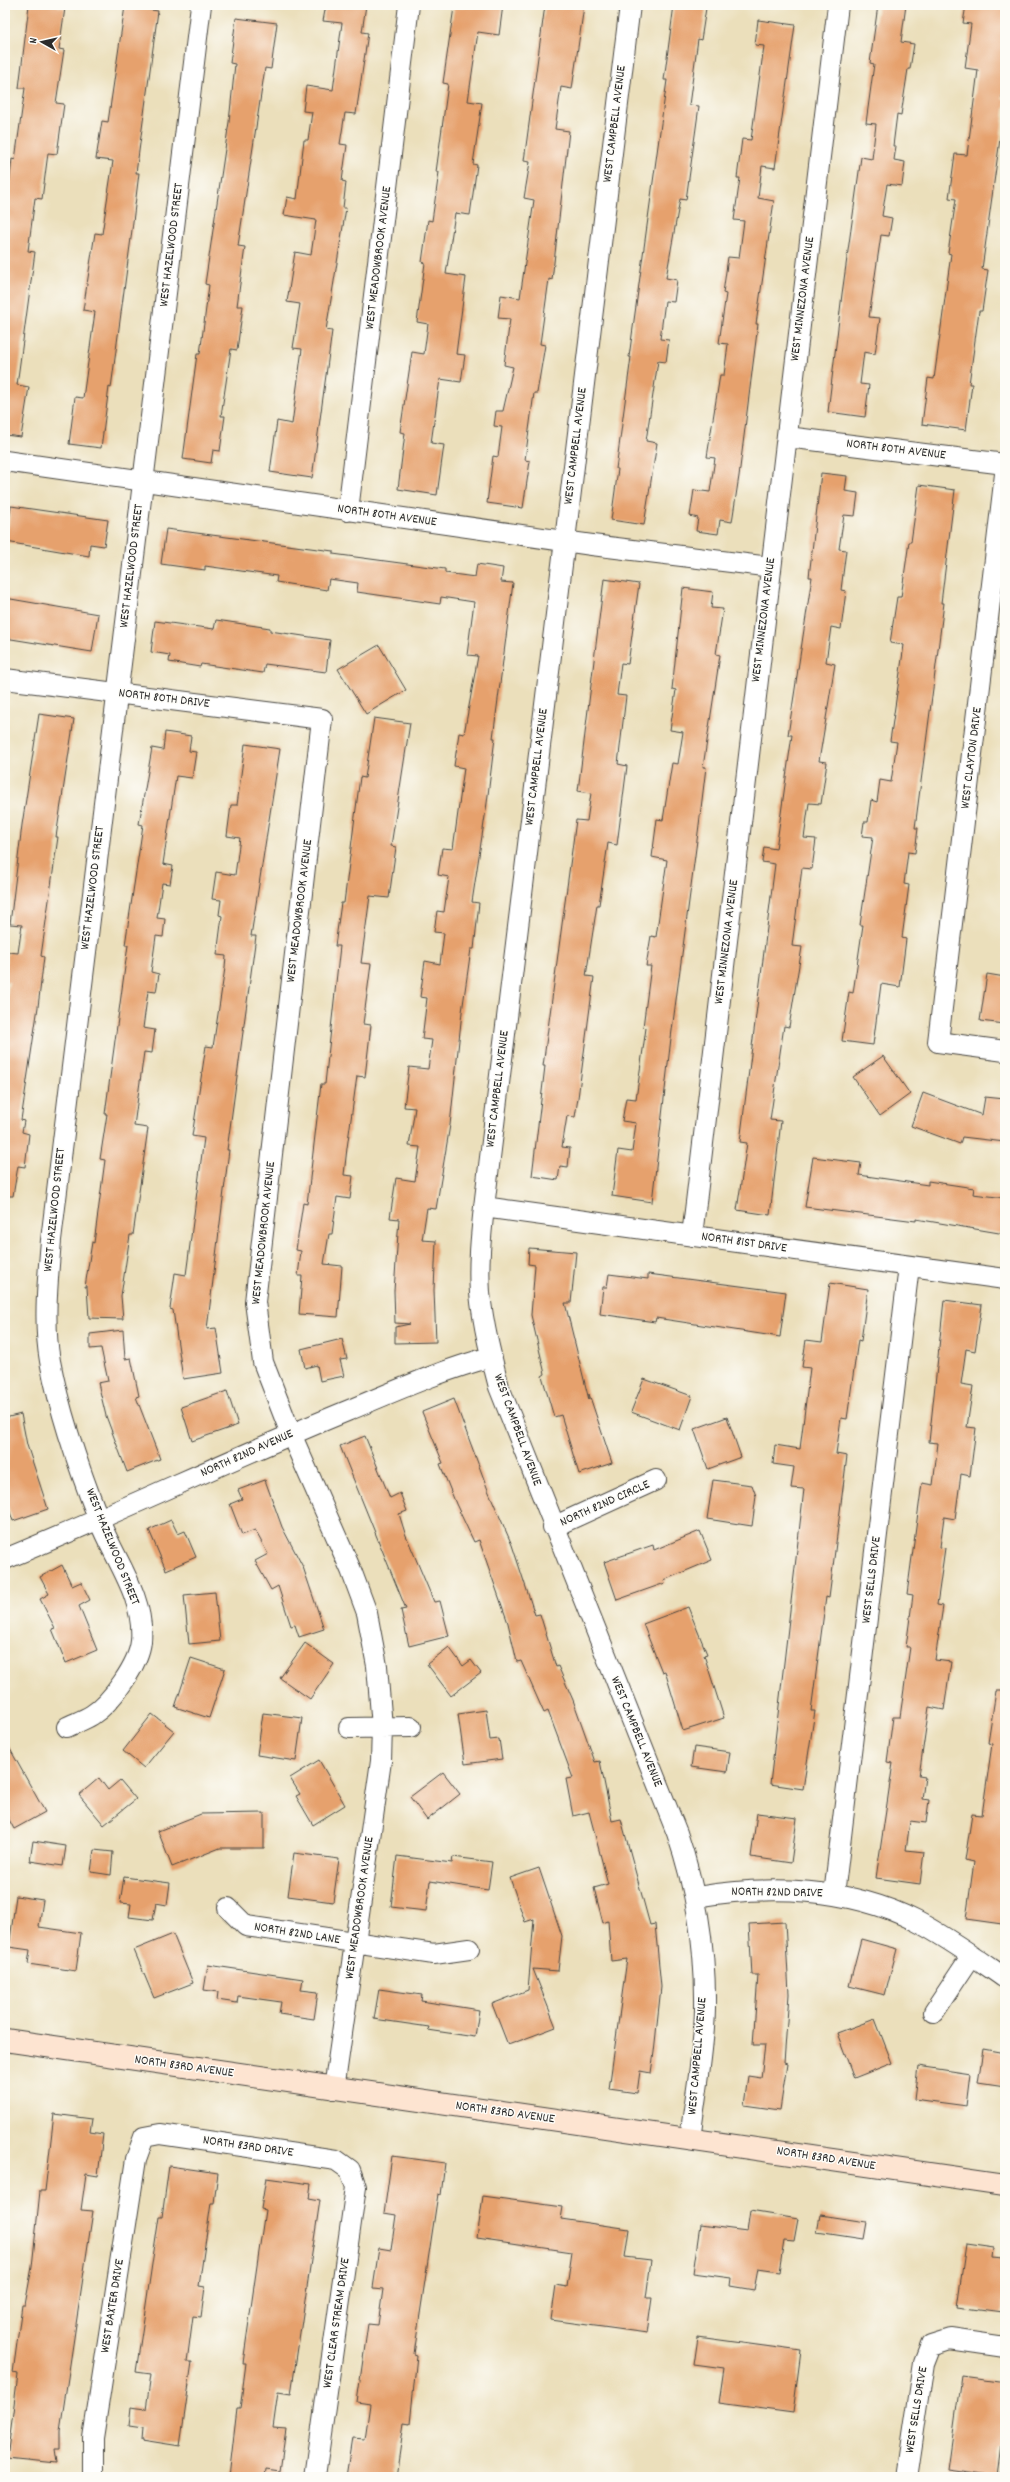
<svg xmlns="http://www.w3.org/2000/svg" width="1010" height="2482" viewBox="0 0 1010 2482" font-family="Dekko,sans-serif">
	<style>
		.building { fill: #e6a16d }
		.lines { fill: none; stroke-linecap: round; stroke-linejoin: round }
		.minor-casing { stroke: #484641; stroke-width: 22 }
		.secondary-casing { stroke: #484641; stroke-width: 24 }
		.minor { stroke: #fff; stroke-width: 20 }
		.secondary { stroke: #fde4d1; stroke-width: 22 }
		.labels { text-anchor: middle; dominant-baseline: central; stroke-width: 3; stroke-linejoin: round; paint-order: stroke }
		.street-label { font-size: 13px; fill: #2b2b2b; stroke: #fdfcf7 }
	</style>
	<rect width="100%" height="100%" fill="#fdfcf7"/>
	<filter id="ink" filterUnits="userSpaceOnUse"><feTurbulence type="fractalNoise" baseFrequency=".025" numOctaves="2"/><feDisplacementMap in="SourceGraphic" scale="8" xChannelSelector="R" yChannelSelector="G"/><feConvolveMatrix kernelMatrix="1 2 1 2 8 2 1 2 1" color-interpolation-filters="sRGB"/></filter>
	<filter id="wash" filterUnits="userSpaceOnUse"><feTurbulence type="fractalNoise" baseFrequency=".012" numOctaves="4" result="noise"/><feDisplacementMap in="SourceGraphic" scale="16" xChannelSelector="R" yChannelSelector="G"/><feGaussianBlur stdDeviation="0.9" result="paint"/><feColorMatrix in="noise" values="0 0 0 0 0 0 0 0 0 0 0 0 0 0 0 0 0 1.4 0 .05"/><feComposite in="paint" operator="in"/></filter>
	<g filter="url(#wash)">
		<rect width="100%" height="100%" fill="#ebdfbb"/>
		<g id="blocks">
			<path class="building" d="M29,5h29v2l7,1 -6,41 5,1 -8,53 8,1 -7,50 -9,-1 -6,46 -7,-1 -7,53 7,1 -18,133 12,2 -8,50 -16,-2v-214l7,-62 3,1 10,-72h-6z
				M326,5h40l-4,27 6,1 -12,81 -11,-1 -5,31 7,1 -5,36 4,1 -3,26h3l-20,122 6,1 -20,147 -42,-6 7,-51 15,3 10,-75 -9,-1 7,-44 -13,-2 8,-50 16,3 5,-35 -32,-5 3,-18 10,2 7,-59h4l4,-28 -9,-1 3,-25 27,4 9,-67 -19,-2z
				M466,5h37l-4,30 -21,-3 -10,69 14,2 -9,61 4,1 -7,50 -15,-2 -9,61 20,3 -10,77 9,1 -4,27 -21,-3 -9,64 13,2 -7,50 -39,-6 7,-56 -5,-1 12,-80 12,2 4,-30 -11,-2 8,-59 -3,-1 6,-42 4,1 7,-49h-3l12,-88 -5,-1 11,-76 11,1z
				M545,5l39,1 -12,83 -11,-2 -6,42 14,2 -17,149 -3,-1 -9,65 5,1 -8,48h-3l-9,67 5,1 -7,47 -36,-5 6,-47 5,1 4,-30 -8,-1 2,-15h7l10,-44 -9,-2 6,-46 -12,-1 3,-23 19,3 14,-98 -10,-2 6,-36 -6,-1z
				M674,5h27v2l5,1 -5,32 -3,-1 -9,66 10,1 -13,94 -6,-1 -14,79 11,2 -3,22 -9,-1 -5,38 9,1 -3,22 -8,-1 -12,80 11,2 -13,82 -33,-5 7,-51h-2l15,-112h-2l38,-277h-3z
				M878,5h28l-5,37 13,2 -4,25h-2l-7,46 -4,-1 -4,32h3l-2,14 11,2 -3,24 -15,-2 -5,32 10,2 -3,18 -8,-1 -12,82 11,1 -5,36 -11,-2 -4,32 9,1 -4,32 -37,-5 14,-118 19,-137 11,2 4,-35 -10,-1 8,-59 -4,-1z
				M966,5h39v71l-3,22 3,1v4l-23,166 6,1 -6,41h-3l-10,73h3l-6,46 -44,-6 6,-46 6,1 17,-125 -3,-1 8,-54 -7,-1 6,-44 12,1 9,-69 2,-16 -13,-2 6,-44 -8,-1z
				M125,6l33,5 -22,162h3l-8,65 -20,150 -2,-1 -8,61 -32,-4 6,-47 8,1 12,-86 -12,-2 12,-77 7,1 11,-73 -17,-2 6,-38 6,1z
				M236,18l41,5 -6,46 -6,-1 -27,178 7,1 -8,59h6l-6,44 -6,-1 -10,67h4l-5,35 -7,-1 -2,13 -28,-4 14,-105h3l9,-69 -4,-1 24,-162 6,-58 -5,-1z
				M758,20l37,5 -20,143 -13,-2 -4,32 16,3 -18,123h2l-19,152 -7,46 -12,-2 -2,14 -22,-3 2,-13 -8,-2 4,-26 16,2 5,-34 -8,-1 13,-82h4l4,-31 -9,-1 7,-49 -3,-1 5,-36 11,1 5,-37 -10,-1 6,-42h-3l5,-39 9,1 13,-94 -9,-1z
				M821,473l26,3 -2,15 13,2 -3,23 -11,-1 -5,34 7,1 -5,40 5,1 -5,38 -10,-2 -5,35 9,2 -16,97 8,1 -6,42 -12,-1 -5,35 12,1 -4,30 -10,-1 -10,78 10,1 -13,80 -5,-1 -14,94 11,1 -11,94 -33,-5 10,-67 -7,-1 35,-278 -13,-2 2,-15 12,2 16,-114h-4l24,-158h-3z
				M919,485l36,5 -14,113h3l-29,225h3l-3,25 -7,-1 -4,32 5,1 -7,53 4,1 -6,48 -19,-3 -8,61 -31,-4 7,-49 4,1 10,-68h-3l13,-88 -11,-1 2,-14h4l3,-22 6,2 3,-22 11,2 6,-40 -7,-1 14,-96 -14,-2 7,-46h4l8,-55h2z
				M11,506l97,14 -4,26 -14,-2 -1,12 -83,-14z
				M166,529l167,22v3l112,15v4l30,4 2,-13 26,4 -2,14 12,1 -20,155h2l-8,65 -15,99 7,1 -5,46h-3l-9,63 -12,113 -14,84 -9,-1 -5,32 14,1 -2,49 2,52 -41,1v-16l15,-3 -15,-1 -1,-32 5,-72 -9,-1 6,-40 19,3 5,-34 -11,-1 6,-38 -11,-1 5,-40 19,2 4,-29 -10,-1 5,-41 -7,-1 5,-36 15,3 4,-31 -10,-1 3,-21 7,1 5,-35 -11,-2 4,-27 11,1 11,-81 -10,-2 5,-33 5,1 14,-78 -11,-1 7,-53 -33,-5 -1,7 -83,-12 1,-9 -29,-4 -2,11 -51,-8 1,-6 -72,-10v4l-44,-6z
				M604,579l35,5 -11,80 -7,-1 -4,32 9,1 -8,68 9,2 -10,79 -9,-2 -9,62h-2l-11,71 8,1 -16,121 -3,19 -8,-1 -5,31 8,1 -2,19 -8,-1 -2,14 -26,-4 13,-110h-2l33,-246 11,1 4,-28 -13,-2z
				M683,588l30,4 -2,16 12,1 -7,45 4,1 -17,112h3l-7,58 -28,213 -19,164 -40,-6 6,-46 14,2 4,-29 -14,-2 4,-23 10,1 10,-71 -3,-1 8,-61h-5l5,-30 5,1 11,-77 -15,-3 5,-38 6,1 9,-57 6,1 5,-32 -13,-2 6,-40 -4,-1z
				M5,598l93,16 -6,38 -87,-14z
				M216,620l54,8v3l60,9 -4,32 -61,-8 -2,9 -62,-9 -1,3 -31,-5 1,-7 -19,-3 4,-31 59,8z
				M379,645l27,45 -40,24 -28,-45z
				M39,714l35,5 -18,118h2l-17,119 3,1 -6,50 -17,113 3,1 -2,11 7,2 -4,33 -7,-1 -5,30h-8v-184l4,-30h-4v-8l3,-22 10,1 4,-28 -12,-1 12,-99z
				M374,718l36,5 -19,123 5,1 -7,51 -19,-2 -9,67 10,1 -8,60 8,1 -6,52 -8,-1 -10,72 -3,27 9,1 -3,23 -13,-2 -5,37h-3l-5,30 18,2 -4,51 -39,-3 3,-38h-4l3,-25 -5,-1 7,-47 4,1 14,-120h4l15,-138h-5l6,-43h3l16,-126 5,1z
				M165,732l26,4 -2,15 7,1 -4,26 -16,-2 -13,88 10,2 -3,18 -8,-1 -5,35 8,1 -2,18 -7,-1 -5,36 8,2 -3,18 -8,-1 -5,37 12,2 -3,23 -8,-1 -10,74 14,2 -15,107h-3l-9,61 2,23 -34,-1 -2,-31h-2l7,-45 2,1 11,-83 -5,-1 7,-45h-2l23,-169h-3l18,-120 -4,-1 13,-76 11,2z
				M245,744l35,5 -29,187h5l-29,214h2l-22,179 9,-1 7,45 -40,6 -10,-69 -3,-1 5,-36 11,2 18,-137 -12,-2 14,-90 7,1 12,-79 1,-12 -9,-1 5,-39 -3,-1 2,-15 -9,-1 4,-27 19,3 5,-37 -13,-2 4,-31h6z
				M987,974l18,3v47l-25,-3z
				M883,1056l27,38 -30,22 -27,-39z
				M923,1093l59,22 3,-18 20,2v43l-43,-5 -2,7 -49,-18z
				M813,1157l48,6 -2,12 69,10v-4l46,7 -1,6 32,4v36l-89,-15v2l-111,-14z
				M529,1248l47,4 -5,51h-6l24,97v-6l23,69 -33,11 -18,-59 -7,2 -12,-41 3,-2 -14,-59 4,-50 -7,-1z
				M609,1274l39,5v-5l138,18 -6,45 -124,-19 -1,4 -55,-8 3,-27h4z
				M830,1283l38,6 -7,52 -3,-1 -11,79 -6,-1 -5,36 11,2 -18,142 -3,-1 -8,61 -7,53h4l-12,78 -33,-5 34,-295 -13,-1 3,-21 -21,-3 2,-19 25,4 10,-81 -8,-1 4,-27 16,2z
				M944,1300l38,5 -7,46 -9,-2 -5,35 12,2 -6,41 9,1 -6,48 -9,-2 -6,45 -11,-2 -4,30 5,1 -8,57 6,1 -8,54 16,2 -7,48 -15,-3 -10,69 6,1 -3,22 7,1 -3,23 -16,-2 -4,29 18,2 -4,32 -44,-6 17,-115 -6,-1 6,-45h7l10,-70h-4l7,-52 -6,-1 15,-111 11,2 5,-42 -9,-1z
				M123,1330l2,29 6,-1 8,38 -3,1 24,62 -33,13 -21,-56 -8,-33 10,-2 -7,-33 -11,1v-15z
				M342,1339l5,20 -7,1 4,16 -24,5 -3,-16 -12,3 -4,-19z
				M644,1379l48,17 -12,34 -49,-18z
				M227,1391l11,34 -46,16 -11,-34z
				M454,1399l34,91 24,55 23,70 5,-1 16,53 2,-1 15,34 22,62 5,-1 12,60 9,-2 29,106 5,-1 6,63 -7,65 -3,21 -11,-2 -3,22 -28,-4 18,-130 -16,2 -3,-40 -5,2 -9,-35 14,-4 -19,-72 -16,4 -7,-37 7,-1 -25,-67 -4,2 -23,-52 -4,1 -9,-39 -29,-83 -5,2 -18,-38 -16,-40 3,-1 -21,-51z
				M21,1414l6,31 21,64 -35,12 -8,-23v-80z
				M727,1417l14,40 -33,12 -14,-40z
				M365,1436l25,62 10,-5 7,18 -8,3 6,19 29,69 6,-1 9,35 -40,10 -8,-36 5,-1 -66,-163z
				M265,1480l17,47 21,40 21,62 -25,8 -4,-12 -4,1 -13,-40 -7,4 -16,-29 13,-7 -13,-24 -13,5 -12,-31 12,-5 -4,-9z
				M713,1480l39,5 4,11 -4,30 -45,-7z
				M171,1520l7,14 7,-3 11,26 -30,13 -17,-40z
				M700,1531l12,29 -48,20 1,3 -48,17 -13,-38 49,-17 1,5z
				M62,1565l10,21 9,-4 9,18 -11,6 18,44 -31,13 -14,-34 3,-1 -15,-29 9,-5 -9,-17z
				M215,1592l5,49 -31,3 -5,-49z
				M688,1607l19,47 -3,1 20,63 -41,13 -18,-60 -3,1 -19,-48z
				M305,1643l29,21 -24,35 -30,-21z
				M449,1647l14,19 8,-6 10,13 -30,23 -24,-32z
				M191,1658l34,11 -16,49 -34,-11z
				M996,1691h9v210l-3,23 -36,-5 8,-57 -9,-2 7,-46 10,1 10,-71 -4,-1z
				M486,1710l4,30 9,-1 3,20 -37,5 -7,-50z
				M263,1713l39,5 -6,43 -39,-6z
				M152,1714l22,17 -30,37 -21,-17z
				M5,1740l40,72 -31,17 -9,-17z
				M694,1747l36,5 -3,20 -36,-5z
				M319,1760l26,45 -32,20 -17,-29 4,-2 -10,-16z
				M443,1772l17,22 -33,26 -17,-23z
				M99,1778l9,12 12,-10 16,19 -32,26 -25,-30z
				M264,1813v35h-44l-48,19 -14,-36 43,-17z
				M757,1813l40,5 -6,45 -40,-6z
				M33,1841l33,5 -3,20 -33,-5z
				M94,1850l19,2 -2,23 -20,-3z
				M294,1853l45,6 -6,43 -45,-6z
				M397,1856l55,7 1,-6 39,5 -4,28 -58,-9 -4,30 -35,-4z
				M539,1868l23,68 -4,35 -25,-2 23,58 -48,18 -16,-41 36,-14 6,-71 -9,3 -15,-44z
				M124,1877l46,6 -3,22 -11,-2 -3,17 -24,-3 2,-13 -11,-1z
				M16,1896l27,4 -4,27 42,6 -5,38 -48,-7 2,-14 -21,-3z
				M785,1922l4,72 -5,69 3,1 -7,46 -36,-5 4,-29 13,2 4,-33h-12l5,-70h-6l-3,-51z
				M173,1934l20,49 -39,15 -20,-48z
				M861,1939l36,10 -12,46 -36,-9z
				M208,1965l95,14 -2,11 17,2 -4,27 -35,-5 2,-12 -43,-6 -1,7 -20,-3 1,-8 -14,-2z
				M379,1989l43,6 -1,6 58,9 -4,27 -47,-7 1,-3 -55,-8z
				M875,2019l17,44 -38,15 -17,-45z
				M983,2049l22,4v33l-27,-4z
				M918,2066l53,8 -4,32 -53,-7z
				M54,2114l38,5 -2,13 13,2 -5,42 -12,-2 -5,36 12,1 -33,220v18h-5l2,14 -50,-5 11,-84 -5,-1 9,-68h3l7,-38 8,-76h5z
				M392,2156l53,7 -4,32 -3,-1 -24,160 3,1 -7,69 -6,-1 -8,54h-50l6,-39 13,1 5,-35 -13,-2 11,-78 10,1 5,-36 -10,-1 6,-40 12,2 5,-35 -12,-2z
				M169,2166l49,7 -4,30h-3l-12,83 6,1 -4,30 -8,-1 -6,46h5l-12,84 -38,-6 1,-12 -14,-2 2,-19 15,2 5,-35 -15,-2 23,-155h3z
				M266,2178l45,6 -2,14 11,2 -29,194 -13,-2 -5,36 13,1 -6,42 -14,-2 -1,8h-36l8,-68h3l6,-46h-3l22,-153 -4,-1z
				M483,2196l80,11 -2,12 68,10 -4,28 26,3 -5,38h6l-5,35 -96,-13 5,-35 11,2 5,-35 -95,-14z
				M750,2211l48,8 -4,22 -10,-1 -5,32 -21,-3 -4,21 -24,-4 1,-8 -38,-5 7,-48 47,6z
				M820,2215l46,7 -3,17 -46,-7z
				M966,2244l28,4 -1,9 12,1 -3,55 -45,-6z
				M698,2337l103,14 -8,62 -74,-10 5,-34 -30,-4z
				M961,2376l44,6v63h-3l-4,32 -50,-7z"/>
		</g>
	</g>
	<g filter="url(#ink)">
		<use href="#blocks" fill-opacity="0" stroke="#484641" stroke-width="1"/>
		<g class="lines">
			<g class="minor-casing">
				<path id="minor" d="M630,5l-146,1202c-3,28 -6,57 -4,86 3,32 11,63 19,94l178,446c20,59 29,114 28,176 -1,44 -10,88 -15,130
					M787,437l218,27
					M5,461l587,84 179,22
					M1005,474l-67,568 67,9
					M348,511l61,-506
					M5,679l317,40 -67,583 8,60 28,72 60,136 16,43 10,53 5,61 -1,34 -47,328
					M484,1207l521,72
					M692,1236l146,-1231
					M553,1527l103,-47
					M5,1559c115,-47 227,-101 342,-148 48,-20 95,-41 144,-54
					M67,1727c8,-4 17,-7 25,-12 19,-12 47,-51 49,-74 4,-44 -27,-82 -42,-121 -20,-51 -39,-106 -49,-159 -7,-39 -2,-82 1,-121l150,-1235
					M349,1728l62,-1
					M834,1895l75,-629
					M696,1897c73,-12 153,-10 220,24 31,16 60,37 89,57
					M228,1908l18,18 188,28 35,-5
					M934,2012l38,-57
					M93,2477v-39l43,-279 8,-22 16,-3 176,26 14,10 6,17 -41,290
					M907,2477l17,-114 7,-18 19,-6 55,8"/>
			</g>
			<g class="secondary-casing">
				<path id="secondary" d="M5,2040l1000,145"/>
			</g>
			<use href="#minor" class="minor"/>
			<use href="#secondary" class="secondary"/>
		</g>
	</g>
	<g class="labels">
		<g class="street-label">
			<text transform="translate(615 124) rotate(-83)">WEST CAMPBELL AVENUE</text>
			<text transform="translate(172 245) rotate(-83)">WEST HAZELWOOD STREET</text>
			<text transform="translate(379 258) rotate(-83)">WEST MEADOWBROOK AVENUE</text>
			<text transform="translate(803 299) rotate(-83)">WEST MINNEZONA AVENUE</text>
			<text transform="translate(576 446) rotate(-83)">WEST CAMPBELL AVENUE</text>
			<text transform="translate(896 450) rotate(7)">NORTH 80TH AVENUE</text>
			<text transform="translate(387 516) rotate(8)">NORTH 80TH AVENUE</text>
			<text transform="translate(132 566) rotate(-83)">WEST HAZELWOOD STREET</text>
			<text transform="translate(764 620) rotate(-83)">WEST MINNEZONA AVENUE</text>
			<text transform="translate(164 699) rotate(7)">NORTH 80TH DRIVE</text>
			<text transform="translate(972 758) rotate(-83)">WEST CLAYTON DRIVE</text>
			<text transform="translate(537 767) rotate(-83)">WEST CAMPBELL AVENUE</text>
			<text transform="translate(93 888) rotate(-83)">WEST HAZELWOOD STREET</text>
			<text transform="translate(300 911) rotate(-83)">WEST MEADOWBROOK AVENUE</text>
			<text transform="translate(727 942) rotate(-83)">WEST MINNEZONA AVENUE</text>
			<text transform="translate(498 1089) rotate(-83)">WEST CAMPBELL AVENUE</text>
			<text transform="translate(55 1210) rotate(-84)">WEST HAZELWOOD STREET</text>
			<text transform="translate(264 1233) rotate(-84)">WEST MEADOWBROOK AVENUE</text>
			<text transform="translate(744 1243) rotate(8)">NORTH 81ST DRIVE</text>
			<text transform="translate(517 1430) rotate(70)">WEST CAMPBELL AVENUE</text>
			<text transform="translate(247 1454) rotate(-24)">NORTH 82ND AVENUE</text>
			<text transform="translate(605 1504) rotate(-24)">NORTH 82ND CIRCLE</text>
			<text transform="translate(112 1547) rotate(68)">WEST HAZELWOOD STREET</text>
			<text transform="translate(872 1580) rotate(-83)">WEST SELLS DRIVE</text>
			<text transform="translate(636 1732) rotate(68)">WEST CAMPBELL AVENUE</text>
			<text transform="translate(777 1893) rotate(1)">NORTH 82ND DRIVE</text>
			<text transform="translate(360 1908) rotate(-82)">WEST MEADOWBROOK AVENUE</text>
			<text transform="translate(297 1934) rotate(9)">NORTH 82ND LANE</text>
			<text transform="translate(698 2056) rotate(-85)">WEST CAMPBELL AVENUE</text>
			<text transform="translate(184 2067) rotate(8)">NORTH 83RD AVENUE</text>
			<text transform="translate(505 2113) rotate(8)">NORTH 83RD AVENUE</text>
			<text transform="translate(248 2147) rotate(8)">NORTH 83RD DRIVE</text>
			<text transform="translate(826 2159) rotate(9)">NORTH 83RD AVENUE</text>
			<text transform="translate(113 2306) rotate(-81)">WEST BAXTER DRIVE</text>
			<text transform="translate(337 2323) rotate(-82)">WEST CLEAR STREAM DRIVE</text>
			<text transform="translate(917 2410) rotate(-81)">WEST SELLS DRIVE</text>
		</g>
	</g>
	<rect width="1010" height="2482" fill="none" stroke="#fdfcf7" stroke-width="20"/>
	<g transform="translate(42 42) rotate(278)" stroke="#fdfcf7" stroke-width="3" paint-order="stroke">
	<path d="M0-3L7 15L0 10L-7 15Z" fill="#2b2b2b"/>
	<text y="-6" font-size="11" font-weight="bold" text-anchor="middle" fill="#2b2b2b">N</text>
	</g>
</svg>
